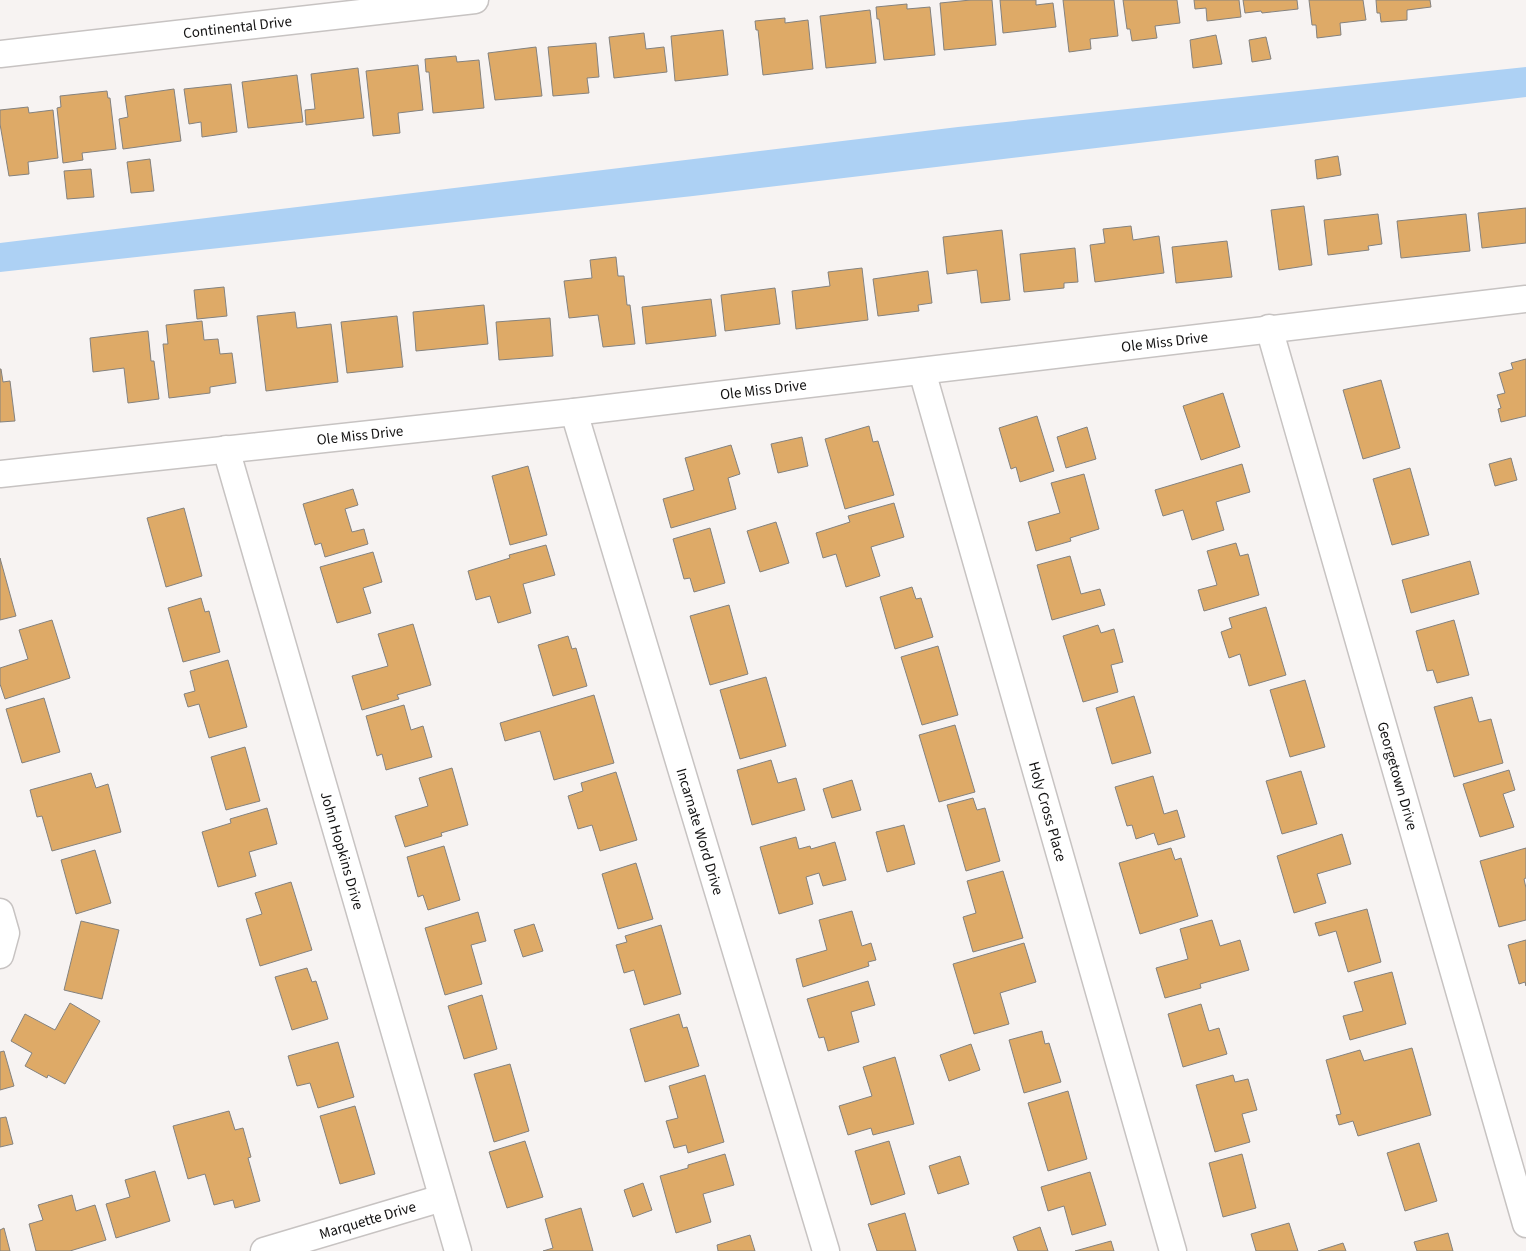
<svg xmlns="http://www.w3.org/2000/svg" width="1526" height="1251" viewBox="0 0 1526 1251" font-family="'Source Sans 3',sans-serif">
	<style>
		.water { fill: #add1f4 }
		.building { fill: #deaa67; stroke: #84827f }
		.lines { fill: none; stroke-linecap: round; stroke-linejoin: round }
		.street-casing { stroke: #c7c3c2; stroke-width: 29 }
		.street { stroke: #fff; stroke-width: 26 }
		.labels { text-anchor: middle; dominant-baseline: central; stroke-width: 4; stroke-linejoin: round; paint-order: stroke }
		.street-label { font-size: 15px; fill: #131212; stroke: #f7f3f2 }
	</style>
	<rect width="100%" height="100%" fill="#f7f3f2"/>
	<path class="water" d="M1526,67v30l-833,99 -693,76v-29l958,-116z"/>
	<path class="building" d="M971,0h21l4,45 -52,5 -4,-47z
		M1000,0h36v5l17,-2 3,24 -53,6z
		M1063,0h51l4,36 -28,3 1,10 -22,3z
		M1123,0h54l3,23 -25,3 2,12 -25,3 -2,-12h-3z
		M1194,0h45l2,17 -34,4 -1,-13 -11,1z
		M1243,0h54l1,9 -36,4 -1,-2 -16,2z
		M1309,0h54l3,20 -26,3 1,12 -24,3 -1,-13h-4z
		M1376,0h54l1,7 -24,3v10l-26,2 -1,-9h-3z
		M907,4v5l23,-2 5,48 -51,5 -5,-41h-2l-1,-12z
		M870,10l6,53 -50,5 -6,-52z
		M785,18v5l23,-3 5,49 -50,6 -5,-45h-2l-1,-9z
		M723,30l5,45 -53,6 -4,-45z
		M644,33l2,16 18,-2 3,25 -53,6 -5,-41z
		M1216,35l6,29 -29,4 -3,-28z
		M1266,37l5,22 -19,3 -3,-22z
		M596,43l3,34 -12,1 2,15 -36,3 -5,-49z
		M536,47l6,49 -47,4 -7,-47z
		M456,56l1,6 22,-2 5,48 -51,5 -4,-41h-3l-1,-13z
		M418,65l5,45 -25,3 2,20 -27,3 -7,-65z
		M358,68l6,50 -58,7 -1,-15 10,-1 -4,-35z
		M297,75l6,47 -55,6 -6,-46z
		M231,84l6,48 -35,5 -1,-15 -12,2 -5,-35z
		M174,89l7,52 -58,8 -4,-30 9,-2 -3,-21z
		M107,91l1,7h2l6,51 -34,4 1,7 -20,3 -6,-55 4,-1 -1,-11z
		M28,107l1,6 24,-3 5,48 -30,4 1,12 -20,2 -9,-52v-14z
		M1338,156l3,19 -24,4 -2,-19z
		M150,159l4,32 -23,2 -4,-31z
		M91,169l3,28 -27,2 -3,-28z
		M1304,206l8,59 -33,5 -8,-60z
		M1526,208v35l-44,5 -4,-35z
		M1378,214l4,30 -14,2 1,4 -41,5 -4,-35z
		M1466,214l4,37 -69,7 -4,-37z
		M1131,226l2,14 26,-4 5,37 -69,9 -5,-37 15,-2 -2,-14z
		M1002,230l8,70 -29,3 -4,-33 -30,4 -4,-37z
		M1227,241l5,36 -56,6 -4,-36z
		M1075,248l3,34 -14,1v5l-40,4 -4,-38z
		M616,257l2,19h6l3,29h3l5,39 -32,3 -5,-32 -29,3 -5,-37 28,-3 -2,-18z
		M862,268l6,52 -72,9 -4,-38 38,-5 -2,-14z
		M928,271l4,32 -14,2 1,6 -41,5 -5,-37z
		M224,287l3,29 -30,3 -3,-29z
		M775,288l5,36 -55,7 -4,-36z
		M711,299l5,37 -70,8 -4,-37z
		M484,305l4,39 -72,7 -3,-39z
		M295,312l2,16 34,-4 7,58 -72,9 -9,-75z
		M397,316l6,51 -56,6 -6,-51z
		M550,318l3,38 -54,4 -3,-38z
		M202,321l2,19 14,-1 2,15 12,-1 4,30 -26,4v6l-41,5 -6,-54h5l-2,-19z
		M148,331l3,30h3l5,38 -31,4 -4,-35 -31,4 -3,-34z
		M1526,359v57l-25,6 -3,-13 3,-1 -4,-13 8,-2 -6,-20 14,-4 -2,-6z
		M0,369h1l2,13 7,-1 5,40 -15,1z
		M1381,380l19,68 -37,11 -20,-69z
		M1223,393l17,54 -39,13 -18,-54z
		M1037,416l17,55 -34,11 -4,-15 -5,2 -12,-41z
		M869,426l4,16 5,-1 16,54 -49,14 -20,-70z
		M1087,427l9,32 -30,9 -9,-31z
		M802,437l6,29 -30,7 -7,-29z
		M731,445l9,29 -12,4 8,31 -65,19 -8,-29 31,-9 -9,-32z
		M1511,458l6,22 -22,6 -6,-22z
		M1242,464l8,28 -34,10 8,28 -32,10 -9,-30 -20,6 -8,-26z
		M528,466l19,69 -37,10 -18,-69z
		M1410,468l19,67 -37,10 -19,-66z
		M1084,474l15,55 -29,9 1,3 -35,10 -8,-29 32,-9 -9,-30z
		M353,489l5,16 -13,4 7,23 12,-3 4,15 -43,13 -4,-14 -6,2 -12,-41z
		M894,503l10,34 -33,10 9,29 -34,11 -10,-33 -13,4 -7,-25 34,-11 -2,-6z
		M184,508l18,68 -36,11 -19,-69z
		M776,522l13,41 -29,9 -13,-41z
		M710,528l15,55 -31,9 -4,-14 -6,1 -11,-40z
		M1236,543l4,13 8,-2 11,41 -55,16 -6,-21 19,-5 -10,-34z
		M546,545l9,30 -32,9 8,29 -33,10 -8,-27 -14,4 -8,-29 42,-13 -1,-3z
		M373,552l9,30 -19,6 8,25 -34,10 -17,-56z
		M1070,556l11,38 19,-5 5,16 -53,15 -15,-55z
		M0,558l16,58 -16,4z
		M1470,561l9,33 -68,19 -9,-33z
		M912,587l4,12 5,-1 12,39 -38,12 -15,-52z
		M201,598l4,14 4,-1 11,41 -37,10 -15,-54z
		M729,605l19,69 -38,11 -20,-69z
		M1266,607l20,68 -37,11 -9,-32 -11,4 -8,-26 11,-4 -3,-10z
		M52,620l18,58 -65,21 -5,-15v-16l28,-9 -9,-29z
		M1454,620l15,55 -32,8 -4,-13 -6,1 -11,-40z
		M413,624l18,61 -34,10 2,4 -37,11 -10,-34 36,-10 -10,-32z
		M1098,625l3,8 13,-4 9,33 -12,3 7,27 -35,10 -20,-66z
		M568,636l4,13 4,-1 11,38 -34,10 -15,-51z
		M938,646l20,69 -36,10 -21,-68z
		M228,660l19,67 -38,11 -10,-34 -11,3 -4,-13 11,-3 -5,-20z
		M766,677l20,69 -46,13 -20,-69z
		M1305,680l20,67 -35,10 -20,-67z
		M594,695l20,68 -60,17 -14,-49 -35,10 -5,-18z
		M1134,696l17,57 -39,11 -16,-56z
		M1472,697l7,25 12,-3 12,44 -49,14 -20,-70z
		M44,698l16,54 -38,11 -16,-54z
		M404,705l7,25 12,-4 9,31 -46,13 -4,-16 -5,2 -11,-40z
		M955,725l20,67 -36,10 -20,-67z
		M245,747l15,54 -34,9 -15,-53z
		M771,760l7,23 18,-5 9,32 -53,15 -15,-55z
		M452,768l16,57 -27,8 1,3 -37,11 -10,-31 33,-10 -9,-28z
		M1509,770l6,20 -12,4 11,33 -34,10 -17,-53z
		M1301,771l16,53 -35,10 -16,-53z
		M616,772l21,68 -37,11 -8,-26 -14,4 -10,-33 15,-5 -2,-8z
		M91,773l5,15 12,-4 13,48 -69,19 -10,-35 -5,1 -7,-27z
		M1153,776l11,38 13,-4 8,27 -27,8 -4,-12 -18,6 -4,-14 -5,1 -12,-39z
		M852,780l9,30 -29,8 -9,-29z
		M973,798l4,12 8,-2 15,53 -34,10 -19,-66z
		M267,808l10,36 -28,8 7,24 -38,11 -16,-55 29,-9 -1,-4z
		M904,825l11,39 -28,8 -11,-40z
		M1342,834l9,30 -34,10 9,29 -32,10 -17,-57z
		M796,837l3,12 11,-3 1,3 24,-7 11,38 -23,6 -4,-13 -13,4 7,27 -34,10 -19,-67z
		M444,846l16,54 -32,10 -5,-15 -5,2 -11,-40z
		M1171,848l4,12 6,-2 17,58 -58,18 -21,-71z
		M1526,848v30l-2,1 2,9v32l-27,7 -19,-66z
		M95,850l16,53 -35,11 -15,-54z
		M636,863l17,56 -35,10 -16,-55z
		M1003,871l20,67 -50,14 -10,-35 13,-4 -9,-32z
		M291,882l21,68 -52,16 -14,-47 16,-5 -7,-21z
		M1367,909l14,53 -33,10 -12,-41 -17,5 -4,-13z
		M852,911l10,35 9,-3 5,17 -8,2 1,4 -66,21 -7,-28 31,-9 -8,-30z
		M478,912l8,29 -15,4 11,39 -37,11 -20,-67z
		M1212,920l8,26 20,-6 9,30 -49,14 1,4 -36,10 -9,-30 32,-9 -8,-30z
		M81,921l38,9 -17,69 -38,-9z
		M534,924l9,27 -20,6 -9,-27z
		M661,925l20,69 -37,11 -10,-35 -10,3 -8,-28 11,-3 -2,-6z
		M1526,940v46l-1,-4 -6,2 -11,-39z
		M1024,943l12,39 -36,11 9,31 -35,10 -21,-70z
		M307,968l5,14 4,-1 12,38 -36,11 -17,-53z
		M1392,972l14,52 -56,16 -7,-24 20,-5 -9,-29z
		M868,981l7,24 -24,7 8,30 -31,9 -4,-14 -5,1 -12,-39z
		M482,995l15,54 -33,10 -16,-53z
		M70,1003l30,18 -35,63 -17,-9 -1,3 -22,-12 7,-13 -21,-12 14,-27 30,16z
		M1201,1004l8,27 10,-3 8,26 -44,13 -15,-53z
		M679,1014l4,14 4,-1 12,39 -54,16 -15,-53z
		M1042,1031l3,13 4,-1 12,39 -37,11 -15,-53z
		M338,1042l16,55 -36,11 -8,-25 -13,3 -9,-30z
		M971,1044l9,26 -31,11 -9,-26z
		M1412,1048l19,67 -73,21 -5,-15 -14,4 -3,-10 5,-1 -15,-54 34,-10 4,11z
		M4,1051l10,35 -14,4v-38z
		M895,1057l19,67 -41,11 -2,-7 -23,7 -9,-29 33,-10 -9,-29z
		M510,1064l19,67 -35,11 -20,-68z
		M705,1075l19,67 -36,11 -2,-8 -12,3 -8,-27 12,-3 -9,-32z
		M1233,1075l2,7 13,-3 9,31 -15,4 8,28 -35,10 -19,-67z
		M1068,1091l19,68 -39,12 -20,-68z
		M355,1106l20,68 -35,10 -20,-68z
		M229,1111l6,19 8,-2 8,29 -3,1 12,43 -25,7 -2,-8 -19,5 -9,-31 -17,5 -15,-53z
		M6,1117l7,27 -13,3v-29z
		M525,1141l18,56 -36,11 -18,-56z
		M889,1141l16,53 -34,11 -16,-54z
		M1419,1143l18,58 -32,10 -18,-58z
		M725,1154l9,31 -31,9 8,28 -35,11 -16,-57 28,-8v-3z
		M1242,1154l14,54 -33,9 -14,-54z
		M960,1156l9,28 -31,10 -9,-28z
		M155,1171l15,50 -54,17 -10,-34 24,-7 -5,-17z
		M1090,1172l16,53 -34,10 -8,-29 -16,5 -7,-24z
		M643,1183l9,27 -19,7 -9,-27z
		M72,1195l4,16 19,-6 11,35 -36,11h-34l-7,-27 14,-4 -5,-15z
		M581,1208l12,43h-50l10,-3 -8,-29z
		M905,1213l11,38h-39l-9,-27z
		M1289,1223l9,28h-42l-5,-17z
		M1040,1227l8,24h-30l-5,-14z
		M4,1228l6,23h-10v-21z
		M1448,1233l5,18h-36l-3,-9z
		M750,1235l5,16h-37l-1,-6z
		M1111,1241l3,10h-39z
		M1343,1243l3,8h-28z"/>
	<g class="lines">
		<g class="street-casing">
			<g id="street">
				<path id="s1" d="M0,54l475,-54"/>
				<path id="s2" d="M1269,328l257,896"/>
				<path id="s3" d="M922,371l251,880"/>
				<path id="s4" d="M574,412l252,839"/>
				<path id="s5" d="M226,449l232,802"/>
				<path id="s6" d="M0,474l574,-62 952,-113"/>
				<path d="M0,912l6,21 -6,22"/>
				<path id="s7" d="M264,1251l178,-53"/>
			</g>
		</g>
		<use href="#street" class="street"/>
	</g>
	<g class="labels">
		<g class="street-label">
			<text stroke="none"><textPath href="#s1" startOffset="239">Continental Drive</textPath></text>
			<text stroke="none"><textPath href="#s6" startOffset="1172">Ole Miss Drive</textPath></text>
			<text stroke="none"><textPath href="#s6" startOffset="768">Ole Miss Drive</textPath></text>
			<text stroke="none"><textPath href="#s6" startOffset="362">Ole Miss Drive</textPath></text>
			<text stroke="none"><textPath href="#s2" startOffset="466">Georgetown Drive</textPath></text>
			<text stroke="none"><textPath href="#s3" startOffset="458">Holy Cross Place</textPath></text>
			<text stroke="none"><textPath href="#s4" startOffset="438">Incarnate Word Drive</textPath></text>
			<text stroke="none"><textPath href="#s5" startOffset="418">John Hopkins Drive</textPath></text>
			<text stroke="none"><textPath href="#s7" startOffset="108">Marquette Drive</textPath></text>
		</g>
	</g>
</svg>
